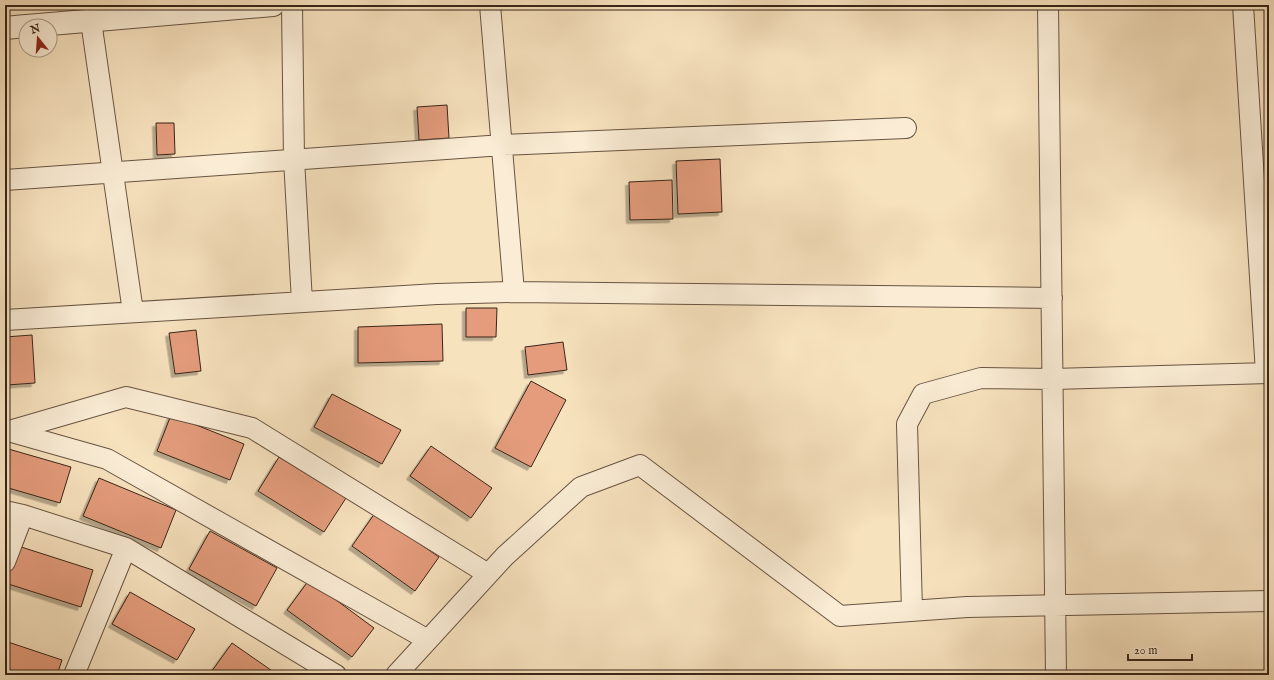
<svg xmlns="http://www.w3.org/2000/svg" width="1274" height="680" viewBox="0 0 1274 680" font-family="'IM FELL English',serif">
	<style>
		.building { fill: #e49c7b; stroke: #382518; filter: url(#shadow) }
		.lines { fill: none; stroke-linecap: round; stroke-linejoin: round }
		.minor-casing { stroke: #685442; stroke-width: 22 }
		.tertiary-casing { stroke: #685442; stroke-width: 24 }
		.minor { stroke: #faecd5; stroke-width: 20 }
		.tertiary { stroke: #faecd5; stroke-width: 22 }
	</style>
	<defs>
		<filter id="shadow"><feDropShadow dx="-3.5" dy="3.5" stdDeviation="0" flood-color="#0004"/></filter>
	</defs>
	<rect width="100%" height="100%" fill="#f7e2be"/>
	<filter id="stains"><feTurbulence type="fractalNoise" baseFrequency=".005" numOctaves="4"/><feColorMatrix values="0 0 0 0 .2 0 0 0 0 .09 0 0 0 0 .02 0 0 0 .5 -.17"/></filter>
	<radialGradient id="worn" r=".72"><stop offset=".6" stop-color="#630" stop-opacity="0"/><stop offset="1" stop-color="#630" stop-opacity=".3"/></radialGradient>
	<path class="building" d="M447,105l2,33 -30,2 -2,-33z
		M156,123h18l1,31 -18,1z
		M720,159l2,53 -44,2 -2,-53z
		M672,180l1,39 -43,1 -1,-38z
		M466,308h31l-1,29h-30z
		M442,324l1,37 -85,2v-36z
		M196,330l5,41 -26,3 -6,-41z
		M32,335l3,48 -28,2 -2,-48z
		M563,342l4,28 -39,5 -3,-28z
		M531,381l35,19 -35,67 -36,-19z
		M332,394l69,36 -19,34 -68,-37z
		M171,415l73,29 -14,36 -73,-29z
		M431,446l61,42 -21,30 -61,-42z
		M5,448l66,19 -11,36 -55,-16z
		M279,457l67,41 -22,34 -66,-41z
		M99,478l77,32 -15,38 -78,-32z
		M375,513l64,44 -24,34 -63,-45z
		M210,531l67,37 -21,38 -67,-37z
		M15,545l78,25 -12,37 -76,-24v-8z
		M309,580l65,48 -22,29 -65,-47z
		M130,592l65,37 -18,31 -65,-36z
		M5,641l57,19 -5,15h-52z
		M232,643l46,32h-69z"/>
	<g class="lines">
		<g class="minor-casing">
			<path id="minor" d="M292,5l2,154 8,143
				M490,5l24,287
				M1048,5l8,670
				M1243,5l23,368
				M91,21l42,291
				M5,180l498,-35 403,-17
				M5,320l432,-26 77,-2 538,6
				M8,431l99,28 321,181
				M9,431l117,-34 126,31 236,146
				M5,511l18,4 103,33 210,127
				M5,562l18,-47
				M912,611l-5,-187 16,-30 58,-16 72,1 216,-6
				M74,675l52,-127
				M396,675l109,-119 76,-69 59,-22 200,151 127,-9 302,-6"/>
		</g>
		<g class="tertiary-casing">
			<path id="tertiary" d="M27,26l246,-21
				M5,28l21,-2"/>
		</g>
		<use href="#minor" class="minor"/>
		<use href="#tertiary" class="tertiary"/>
	</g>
	<rect width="1274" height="680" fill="none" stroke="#f7e2be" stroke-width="20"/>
	<rect x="6" y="6" width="1262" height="668" fill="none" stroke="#382518" stroke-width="2"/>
	<rect x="10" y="10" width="1254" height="660" fill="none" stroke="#382518"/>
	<g transform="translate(38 38) rotate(343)"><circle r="19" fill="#faecd5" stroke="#ac9c89"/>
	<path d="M0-3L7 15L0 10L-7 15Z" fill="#8f2418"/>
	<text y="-6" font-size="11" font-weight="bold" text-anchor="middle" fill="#382518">N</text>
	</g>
	<path d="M1128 654v6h64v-6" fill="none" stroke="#382518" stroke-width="2"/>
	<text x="1134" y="654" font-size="12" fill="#382518" stroke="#faecd5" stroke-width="3" paint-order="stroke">20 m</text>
	<rect width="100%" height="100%" filter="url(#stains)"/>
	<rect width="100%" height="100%" fill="url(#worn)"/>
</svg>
